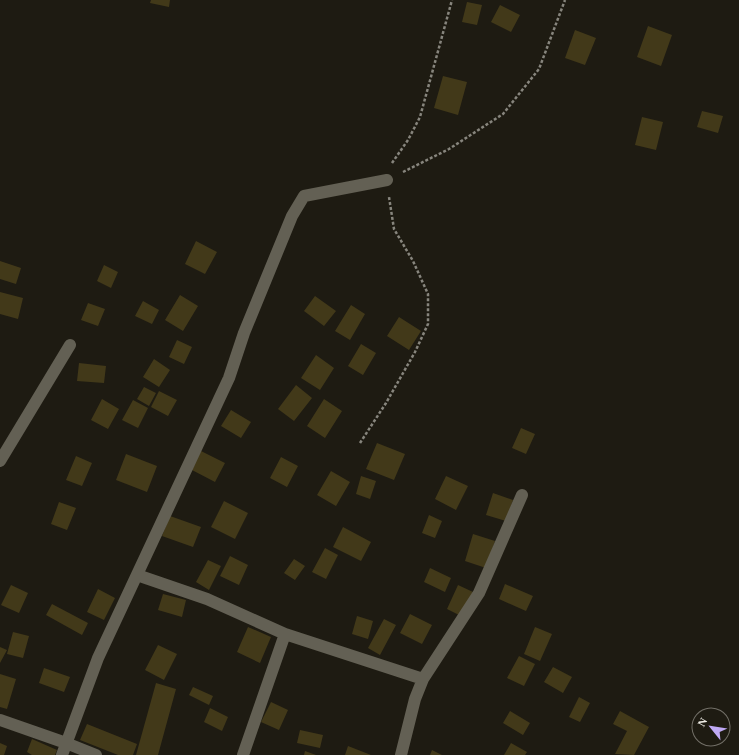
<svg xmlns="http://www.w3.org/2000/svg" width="739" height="755" viewBox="0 0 739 755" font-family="Georgia,serif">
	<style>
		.building { fill: #423919 }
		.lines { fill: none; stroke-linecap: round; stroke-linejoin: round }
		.path { stroke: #87857d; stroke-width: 2.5; stroke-dasharray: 3 2; stroke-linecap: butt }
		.minor { stroke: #636054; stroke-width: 12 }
	</style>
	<rect width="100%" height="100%" fill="#1e1b12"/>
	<path class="building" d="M151,0h19l-1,7 -19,-4z
		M467,2l15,3 -5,20 -15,-3z
		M500,5l20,10 -9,17 -20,-10z
		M648,26l24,9 -11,31 -24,-9z
		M575,30l21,8 -11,27 -20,-7z
		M443,76l24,6 -9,33 -24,-7z
		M702,111l21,5 -5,17 -21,-6z
		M642,117l21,5 -7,28 -21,-5z
		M196,241l21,11 -12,22 -20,-10z
		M0,261l21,7 -5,16 -16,-5z
		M104,265l14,7 -7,16 -14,-7z
		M0,292l23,6 -5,21 -18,-5z
		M180,295l18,11 -15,25 -18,-11z
		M315,296l21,15 -12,15 -20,-15z
		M143,301l16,9 -7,14 -17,-8z
		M88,303l17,6 -7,17 -17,-6z
		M351,305l14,9 -15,26 -15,-9z
		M399,317l22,14 -12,19 -22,-14z
		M177,340l15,7 -8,17 -15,-7z
		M361,344l15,9 -13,22 -15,-9z
		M316,355l18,13 -14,22 -19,-12z
		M154,359l16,11 -11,17 -16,-10z
		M79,363l27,3 -2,17 -27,-2z
		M296,385l16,13 -18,23 -16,-12z
		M144,387l12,6 -7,13 -12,-7z
		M159,391l18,9 -9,16 -17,-9z
		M102,399l17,10 -11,20 -17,-9z
		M324,399l18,12 -17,27 -18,-12z
		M133,400l15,8 -10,20 -16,-8z
		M231,410l20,12 -10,16 -20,-12z
		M521,428l14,6 -9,20 -14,-6z
		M377,443l28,11 -11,26 -28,-11z
		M201,451l24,12 -10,19 -23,-12z
		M126,454l31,12 -10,26 -31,-12z
		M76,456l16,7 -10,23 -16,-6z
		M281,457l17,9 -11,21 -17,-9z
		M331,471l19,11 -14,24 -19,-11z
		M361,476l15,5 -6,18 -14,-5z
		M446,476l22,10 -12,24 -21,-11z
		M493,493l20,7 -7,21 -20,-6z
		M224,501l24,12 -13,26 -24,-12z
		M59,502l17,6 -9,22 -16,-6z
		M429,515l13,6 -7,17 -13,-5z
		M170,516l31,11 -8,20 -31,-11z
		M343,527l28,15 -10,19 -28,-14z
		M473,534l22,7 -9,27 -21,-7z
		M325,548l13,7 -12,24 -14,-7z
		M230,556l18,9 -9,20 -19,-9z
		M294,559l11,7 -10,14 -11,-7z
		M208,560l13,6 -12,24 -13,-8z
		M430,568l21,10 -6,14 -21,-10z
		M505,584l28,12 -7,15 -27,-12z
		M11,585l17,8 -9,20 -18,-8z
		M458,585l15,7 -12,24 -14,-7z
		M98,589l17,9 -11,22 -17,-8z
		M163,594l23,6 -4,17 -24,-7z
		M52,604l36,19 -6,12 -36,-20z
		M410,614l22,11 -10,19 -22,-11z
		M357,616l16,5 -5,18 -16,-5z
		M384,619l12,6 -16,30 -12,-7z
		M248,627l23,10 -11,26 -23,-11z
		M535,627l17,7 -12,27 -16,-7z
		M13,632l16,4 -6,22 -16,-4z
		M158,645l19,9 -13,26 -19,-10z
		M0,647l7,3 -7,13z
		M519,656l16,8 -11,22 -17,-8z
		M553,667l19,10 -9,16 -19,-11z
		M44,668l26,9 -6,15 -25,-9z
		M0,674l16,5 -9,30 -7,-2z
		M156,683l20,6 -18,66h-22z
		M193,687l20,9 -4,9 -20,-10z
		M579,697l11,6 -10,19 -11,-5z
		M271,702l17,8 -9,20 -18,-8z
		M210,708l18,9 -6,14 -18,-9z
		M510,711l20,12 -7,12 -20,-12z
		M620,711l29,16 -15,28 -19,-1 12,-23 -14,-7z
		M87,724l50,20 -4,11h-15l-38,-15z
		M300,730l23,5 -3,13 -23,-5z
		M32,739l25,11 -2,5h-23l-5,-3z
		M0,743l7,3 -3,9h-4z
		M511,743l16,9 -2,3h-21z
		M348,746l23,9h-26z
		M432,750l10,5h-12z
		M305,751l11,4h-12z"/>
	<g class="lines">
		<path class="path" d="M392,163l16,-23 12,-23 32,-117
			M403,172l46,-23 54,-35 36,-45 26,-69
			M360,443l26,-40 29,-51 13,-28v-30l-15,-33 -19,-32 -5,-32"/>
		<path class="minor" d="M0,461l70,-116
			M137,575l70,24 78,35 138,45
			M0,720l66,23 30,12
			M62,755l36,-97 131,-280 15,-45 48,-117 12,-20 83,-16
			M243,755l42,-121
			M401,755l14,-56 8,-20 56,-86 43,-98"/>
	</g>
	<g transform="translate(711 727) rotate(300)"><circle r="19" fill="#1e1b12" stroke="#726f67"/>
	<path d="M0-3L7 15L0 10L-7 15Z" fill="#bfa9f4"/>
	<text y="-6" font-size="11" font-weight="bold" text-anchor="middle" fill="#f0eee7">N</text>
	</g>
</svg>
